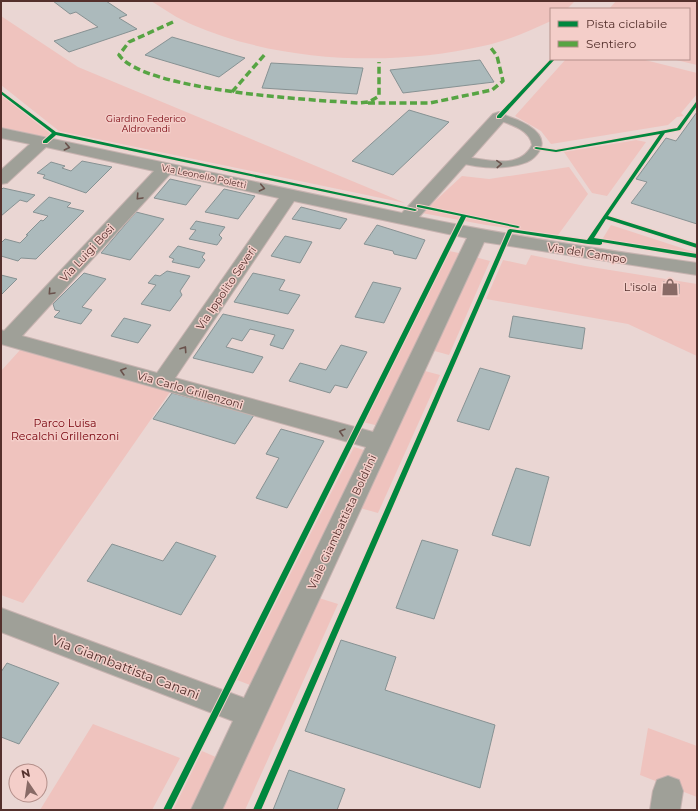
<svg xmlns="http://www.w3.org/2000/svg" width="698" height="811" viewBox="0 0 698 811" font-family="Montserrat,sans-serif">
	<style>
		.green { fill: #efc3be }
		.building { fill: #acbabc; stroke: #879293 }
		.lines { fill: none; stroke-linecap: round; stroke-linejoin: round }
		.service-casing { stroke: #c7b3b0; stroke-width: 2 }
		.minor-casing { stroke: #c7b3b0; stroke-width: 2 }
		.service { fill: #9fa098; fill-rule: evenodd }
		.minor { fill: #9fa098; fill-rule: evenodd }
		.quiet { stroke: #57a443; stroke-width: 3.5; stroke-dasharray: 7 3.5; stroke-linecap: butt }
		.cycleway-casing { stroke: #f4cec9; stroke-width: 2 }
		.cycleway { fill: #00873e; fill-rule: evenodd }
		.oneway { stroke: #6a524c }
		.labels { text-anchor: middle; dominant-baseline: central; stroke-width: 3; stroke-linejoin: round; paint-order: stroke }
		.far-park-label { font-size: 9px; fill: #77020c; stroke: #f4cec9 }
		.far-street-label { font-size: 9px; fill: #54302c; stroke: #f4cec9 }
		.street-label { font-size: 11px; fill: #54302c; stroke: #f4cec9 }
		.poi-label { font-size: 11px; fill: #54302c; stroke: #f4cec9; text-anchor: end }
		.park-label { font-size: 11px; fill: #77020c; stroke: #f4cec9 }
		.near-street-label { font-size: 13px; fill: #54302c; stroke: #f4cec9 }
	</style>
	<rect width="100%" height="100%" fill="#ead6d3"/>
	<path class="green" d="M151,1h424l-8,8h-16v12c-22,10 -44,20 -68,25 -91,21 -205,16 -290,-21 -15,-6 -29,-16 -42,-24z
		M616,1h81v64l-25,-6h17v-50h-80z
		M1,16l77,51 327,136 -346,-72 -58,-46z
		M566,59h75l56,14v21l-16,19 3,3 -7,1 -9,8 -117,19 -10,-13 -26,-15z
		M1,95l50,39 -4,3 -46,-10z
		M636,140l10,2 -39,54 -15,-3 -28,-41z
		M569,167l19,27 -30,41 -72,-10 -64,-12 40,-37 27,3z
		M611,225l86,28v3l-97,-13z
		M449,251l15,3 -81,173 -20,-5z
		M531,255l54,11 112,18v72l-69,-32 -142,-25 17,-39 23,5z
		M475,257l15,4 -41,94 -18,-5z
		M20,350l150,42 -147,211 -22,-8v-224z
		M425,371l15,4 -62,138 -18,-5z
		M354,447l16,5 -112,236 -21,-8z
		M319,598l19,6 -93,206h-23z
		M93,724l87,34 -28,52h-112z
		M648,728l49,18v51l-57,-22z
		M202,751l16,7 -25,52h-20z"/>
	<path class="building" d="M53,1h53l21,14 -8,3 18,11 -68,23 -15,-11 44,-14 -22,-15 -6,2z
		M172,37l73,21 -26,19 -74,-22z
		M480,60l14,22 -91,11 -13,-23z
		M271,63l92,5 -6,26 -95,-6z
		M409,110l40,12 -56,53 -41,-14z
		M697,112v112l-66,-21 16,-21 -11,-3 30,-41 10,3z
		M82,161l30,6 -26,26 -43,-15 2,-3 -8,-2 14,-11 14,4 -3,2 9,3z
		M170,179l31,7 -15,19 -32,-7z
		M3,188l32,7 -8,7 -7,-2 -19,16v-26z
		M224,189l31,7 -17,23 -33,-7z
		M49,197l22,6 -4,4 17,4 -48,48 -15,-1 -3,3 -17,-5v-13l4,-4 15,4 8,-8h-2l15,-15 2,1 5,-5 -15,-4z
		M301,207l46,12 -7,10 -48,-10z
		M136,212l28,7 -34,41 -29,-7z
		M196,221l29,6 -6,8 3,3 -5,7 -28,-6 7,-9 -6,-1z
		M377,225l48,15 -9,19 -22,-5 -1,-3 -29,-7z
		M285,236l27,6 -12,21 -29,-7z
		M178,246l27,7 -3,4 3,3 -6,8 -27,-6 2,-3 -5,-2z
		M167,271l23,5 -10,15 2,4 -12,16 -29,-7 15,-19 -8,-2 7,-8 5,1z
		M84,273l22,6 -24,28 10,3 -11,14 -27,-7 6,-6 -5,-1 -2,-6z
		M253,273l32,7 -6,10 21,5 -12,19 -54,-12z
		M1,275l16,4 -16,16z
		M373,282l28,6 -17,35 -29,-6z
		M663,282l16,2v10l-16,-3z
		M223,314l71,16 -11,19 -13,-4 5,-10 -25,-6 -8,12 -10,-3 -6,9 37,10 -10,16 -60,-15z
		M513,316l72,12 -3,21 -73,-12z
		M124,318l27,7 -13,18 -27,-7z
		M341,345l26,7 -20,36 -12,-3 -5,8 -41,-12 11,-18 26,7z
		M480,368l30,8 -21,54 -32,-9z
		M172,393l82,22 -19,29 -82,-25z
		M281,429l43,12 -37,67 -31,-10 23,-40 -13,-4z
		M516,468l33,9 -19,69 -38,-11z
		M422,540l36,10 -24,69 -38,-11z
		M176,542l40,14 -35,59 -94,-34 25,-37 51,17z
		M341,640l55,17 -11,33 110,35 -15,63 -175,-57z
		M7,663l52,20 -40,61 -18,-7v-65z
		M289,770l56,19 -8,21h-64z"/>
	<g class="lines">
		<g class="service-casing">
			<path id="service" d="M499,114c14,3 51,16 41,36 -3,5 -8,10 -13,12 -23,9 -48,6 -71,0l-1,-2c9,-11 61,18 77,-15 -2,-16 -23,-21 -37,-26l-1,-2z"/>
		</g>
		<g class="minor-casing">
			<path id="minor" d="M499,112l6,2 2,3 -2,3 -86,97c92,19 185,33 278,46v12l-213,-33 -262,568h-31l42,-89 -232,-89v-24l243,90 122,-251 -365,-103v-14l3,1 150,-160 -108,-24 -39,36 -6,1v-14l29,-26 -29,-6v-10l401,85 91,-99zM170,174l109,24 -122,175 -135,-37zM294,201l173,37 -94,194 -198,-54z
				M668,776l11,4 4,11 -3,19h-30l3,-19 4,-11z"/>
		</g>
		<use href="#service" class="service"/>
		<use href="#minor" class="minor"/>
		<path class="quiet" d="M173,22l-44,20 -10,13c25,36 193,45 239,48l11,-1 10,-6v-34
			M232,92l34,-39
			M368,103h62l62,-13 11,-9 -6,-25 -6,-8"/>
		<g class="cycleway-casing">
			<path id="cycleway" d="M551,59h4l-54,59h-4v-2z
				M1,91l55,41 359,77 2,1 -2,1 -359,-76 -9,8h-4v-2l9,-8 -51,-39z
				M696,102h1v4l-17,24 -15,3 -57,83 89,28v4l-91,-29 -12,19 103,16v4l-95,-16v2l-2,1 -12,-1 -76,-12 -251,578h-8l255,-580 2,-1 77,11 73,-106 -104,18 -20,-3 -2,-1 2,-1 20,3 121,-22z
				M417,205h2l99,21 2,1 -2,1 -52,-11 -295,593h-8l298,-594 -44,-9z"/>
		</g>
		<use href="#cycleway" class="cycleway"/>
	</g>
	<defs><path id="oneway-chevron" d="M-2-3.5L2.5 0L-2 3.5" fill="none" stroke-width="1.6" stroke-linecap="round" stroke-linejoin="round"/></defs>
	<g class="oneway">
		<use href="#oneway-chevron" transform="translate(67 147) rotate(12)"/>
		<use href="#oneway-chevron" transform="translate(499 164) rotate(-3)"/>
		<use href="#oneway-chevron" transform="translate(262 188) rotate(12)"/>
		<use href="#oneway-chevron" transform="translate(139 197) rotate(133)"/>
		<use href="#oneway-chevron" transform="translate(51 292) rotate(133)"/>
		<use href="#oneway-chevron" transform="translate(184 349) rotate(-56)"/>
		<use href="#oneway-chevron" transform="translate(123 371) rotate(-164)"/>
		<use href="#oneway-chevron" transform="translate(342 432) rotate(-164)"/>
	</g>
	<defs>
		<g id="shop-bare" transform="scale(1.38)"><path d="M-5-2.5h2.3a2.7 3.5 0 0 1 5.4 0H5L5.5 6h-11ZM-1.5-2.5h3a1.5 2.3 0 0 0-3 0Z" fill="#886a66" stroke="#f4cec9" stroke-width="2.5" paint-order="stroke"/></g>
	</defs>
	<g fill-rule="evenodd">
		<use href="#shop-bare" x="670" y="287"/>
	</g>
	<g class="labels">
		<g class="far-park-label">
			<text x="146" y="118">Giardino Federico<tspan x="146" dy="10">Aldrovandi</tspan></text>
		</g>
		<g class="far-street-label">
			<text transform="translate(204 176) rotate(12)">Via Leonello Poletti</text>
		</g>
		<g class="street-label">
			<text transform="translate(87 253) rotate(-47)">Via Luigi Bosi</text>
			<text transform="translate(587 253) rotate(9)">Via del Campo</text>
			<text transform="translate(226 288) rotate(-56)">Via Ippolito Severi</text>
			<text transform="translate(190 390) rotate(16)">Via Carlo Grillenzoni</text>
			<text transform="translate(342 522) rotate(-65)">Viale Giambattista Boldrini</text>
		</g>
		<g class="poi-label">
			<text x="657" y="287">L'isola</text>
		</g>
		<g class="park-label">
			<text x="65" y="423">Parco Luisa<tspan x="65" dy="13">Recalchi Grillenzoni</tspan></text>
		</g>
		<g class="near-street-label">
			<text transform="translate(126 667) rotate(21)">Via Giambattista Canani</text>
		</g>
	</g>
	<rect width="698" height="811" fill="none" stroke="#54302c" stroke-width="4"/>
	<rect x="550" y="8" width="140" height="52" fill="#f4cec9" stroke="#b48f8a"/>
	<rect x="558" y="21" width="20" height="6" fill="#00873e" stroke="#b48f8a"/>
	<text x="586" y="28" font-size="12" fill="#54302c">Pista ciclabile</text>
	<rect x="558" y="41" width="20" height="6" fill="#57a443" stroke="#b48f8a"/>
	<text x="586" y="48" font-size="12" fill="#54302c">Sentiero</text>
	<g transform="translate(28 783) rotate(347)"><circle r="19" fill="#f4cec9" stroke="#b48f8a"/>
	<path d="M0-3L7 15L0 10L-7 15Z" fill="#886a66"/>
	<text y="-6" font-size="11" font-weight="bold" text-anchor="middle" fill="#54302c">N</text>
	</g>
</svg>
